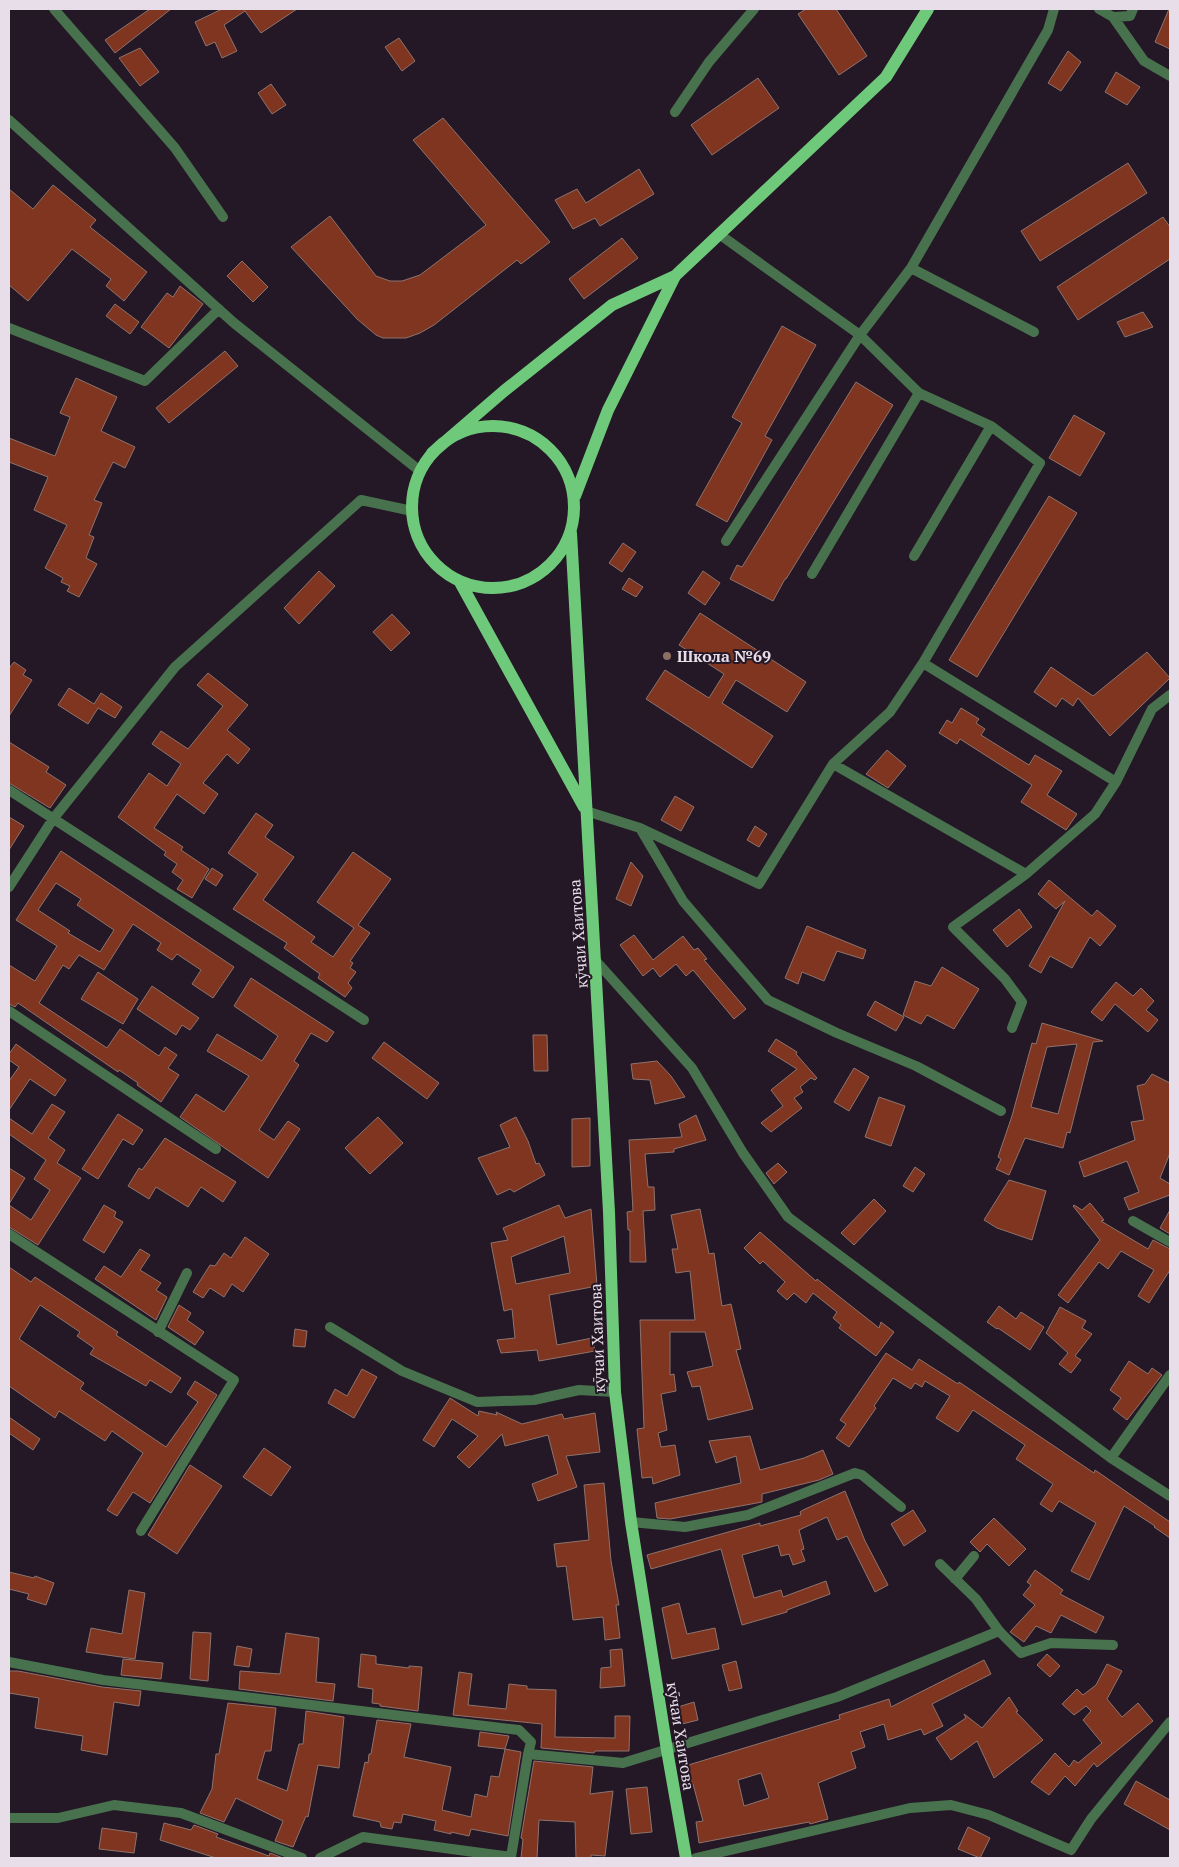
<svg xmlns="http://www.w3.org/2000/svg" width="1179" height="1867" viewBox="0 0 1179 1867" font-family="'PT Serif',serif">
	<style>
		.building { fill: #7f3520; stroke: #8e736c; fill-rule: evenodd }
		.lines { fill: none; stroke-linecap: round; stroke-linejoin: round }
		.service { stroke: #48724d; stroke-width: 10 }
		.minor { stroke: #48724d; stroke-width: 10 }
		.primary { stroke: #6eca7a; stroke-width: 12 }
		.education-dot { fill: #8d6e63; stroke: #241726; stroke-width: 2 }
		.labels { text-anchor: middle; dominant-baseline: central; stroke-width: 4; stroke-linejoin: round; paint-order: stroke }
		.poi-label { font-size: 16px; font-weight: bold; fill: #e8dee9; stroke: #241726; text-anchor: start }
		.street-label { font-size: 16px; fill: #e8dee9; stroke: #241726 }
	</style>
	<rect width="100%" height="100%" fill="#241726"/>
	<path class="building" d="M150,9h21l-56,44 -10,-13z
		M222,9h75l-36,24 -16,-22 -21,14 13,26 -15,7 -7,-16 -9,4 -11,-24z
		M806,9h30l31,47 -28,19 -41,-61z
		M1169,9h1v40l-15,-7z
		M399,38l16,23 -13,10 -17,-24z
		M140,48l19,24 -19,14 -21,-28z
		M1068,51l13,11 -20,29 -13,-8z
		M1116,72l24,15 -13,18 -22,-13z
		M758,78l21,30 -67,47 -21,-30z
		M271,84l15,21 -14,9 -14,-21z
		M443,118l107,124 -29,22 -4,-4 -83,65 -14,8 -14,5h-23l-7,-3 -19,-16 -66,-72 39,-31 46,60 14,5h12l18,-6 66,-50 -73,-85z
		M1128,163l19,30 -107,68 -19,-30z
		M639,169l15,25 -54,32 -5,-8 -22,11 -18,-29 22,-11 9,14z
		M53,185l43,35 -6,7 57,45 -23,29 -18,-15 5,-7 -39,-30 -44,52 -19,-16v-96l24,20z
		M1163,217l7,10v32l-92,61 -21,-33z
		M622,238l16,20 -54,41 -15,-20z
		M242,261l26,26 -15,15 -26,-26z
		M180,286l23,18 -34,44 -28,-21 26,-34 6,4z
		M115,304l24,18 -9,12 -24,-18z
		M1143,312l10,15 -28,10 -8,-15z
		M782,326l34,19 -51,91 7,4 -45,82 -31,-17 46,-82 -10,-6z
		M225,351l13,15 -69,57 -13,-15z
		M76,378l41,19 -16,34 34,16 -10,21 -12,-6 -19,38 8,3 -13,32 5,2 -8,21 11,6 -18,33 -12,-6 3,-5 -9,-4 2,-4 -18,-10 22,-43 -33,-15 14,-33 -39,-15v-24l46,18 15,-39 -10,-4z
		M856,382l37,23 -107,174h-1l-12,22 -43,-22 7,-14 5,2z
		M1074,415l31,18 -25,43 -31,-18z
		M1049,496l28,17 -100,164 -28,-17z
		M623,543l13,9 -14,20 -13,-9z
		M319,571l16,15 -36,38 -15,-16z
		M703,571l17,12 -15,22 -17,-12z
		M629,578l14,9 -7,10 -14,-8z
		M700,613l106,69 -19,30 -51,-32 -14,23 51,33 -21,32 -106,-69 19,-29 44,28 15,-24 -45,-29z
		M392,614l18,19 -19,18 -18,-19z
		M1147,652l23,26 -60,58 -32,-38 -5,8 -11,-8 -6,9 -22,-15 17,-25 42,29z
		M14,662l12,8 -3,5 9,5 -23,36v-50l1,1z
		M208,673l40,32 -21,25 23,19 -12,15 -11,-10 -24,29 15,11 -14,20 -27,-20 -23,34 29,19 -2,3 28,19 -17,29 -15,-9 6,-9 -11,-8 5,-8 -13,-9 2,-3 -48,-35 31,-44 18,13 14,-22 -29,-20 9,-13 27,18 35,-43 -26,-21z
		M69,688l25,16 7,-11 21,14 -7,11 -17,-10 -10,16 -30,-19z
		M961,708l18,11 -3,4 9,6 -4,6 48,30 6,-10 27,16 -15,24 30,19 -11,16 -45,-28 11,-17 -72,-46 -3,5 -18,-11 8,-13 5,3z
		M9,742l40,25 -3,5 20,13 -16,23 -41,-25z
		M887,750l19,16 -18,22 -22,-14z
		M675,796l19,11 -13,24 -20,-11z
		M256,813l17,12 -8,12 29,20 -31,43 52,37 -4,5 22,15 21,-29 -37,-26 36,-50 38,27 -33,46 12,8 -20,28 3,2 -3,5 6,4 -8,11 4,5 -7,9 -27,-19 2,-4 -36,-26 3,-5 -54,-34 25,-35 -30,-21z
		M9,817l15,9 -15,24z
		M755,826l12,8 -8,13 -12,-7z
		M61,851l173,116 -21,31 -21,-14 9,-14 -24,-16 -5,6 -15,-10 4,-7 -28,-19 -29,46 -25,-15 -10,14 -6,-4 -24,38 68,45 13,-19 39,27 6,-9 12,8 -9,13 11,7 -18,27 -24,-17 1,-2 -19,-13 -1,2 -100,-69 -3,4 -6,-3v-39l26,16 22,-35 -41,-26zM56,883l25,16 -4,6 37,25 -14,22 -32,-19 2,-2 -32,-21z
		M631,862l12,14 -12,30 -15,-7z
		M212,868l11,7 -7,11 -11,-7z
		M1049,880l43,36 5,-6 19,16 -16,20 -10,-9 -18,31 -22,-12 -9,17 -12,-7 36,-65 -9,8 -18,-15z
		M1019,909l13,18 -25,20 -14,-17z
		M807,926l59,24 -3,9 -26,-8 -13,30 -22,-9 -4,12 -13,-6z
		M634,935l19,25 30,-24 11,14 4,-2 9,11 -3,1 42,49 -12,10 -41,-49 -7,6 -10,-12 -16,13 -7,-9 -10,8 -23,-31z
		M942,967l37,22 -25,40 -27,-14 -6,9 -18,-9 12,-34 16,5z
		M98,972l40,27 -15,25 -42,-25z
		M251,978l83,54 -7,10 -16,-9 -17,28 5,4 -40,65 15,10 14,-19 12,8 -32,49 -88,-61 16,-23 28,18 25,-36 -42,-25 10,-17 45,27 16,-25 -44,-30z
		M1116,982l17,14 8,-8 13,13 -8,9 12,10 -10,12 -33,-28 -13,17 -11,-9z
		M152,986l47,32 -9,12 -8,-5 -6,10 -39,-26z
		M875,1001l29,16 -8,14 -29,-16z
		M1042,1023l61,18 -10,1 -23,91 -3,-1 -4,16 -38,-10 -16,37 -13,-6 5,-10 -3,-2 14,-41 20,-73 4,1zM1077,1044l-19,70 -27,-7 16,-60z
		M533,1035h14l1,36h-14z
		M776,1039l21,13 -1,2 21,24 -2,2 -4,-2 -11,9 3,5 -9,6 8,10 -31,24 -10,-9 22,-17 -12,-16 26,-21 -29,-18z
		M384,1042l55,41 -12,16 -55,-41z
		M16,1044l50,36 -11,16 -25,-17 -21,31v-29l10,-14 -10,-7v-6z
		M657,1061l14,15 14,21 -30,7 -5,-24 -17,-1 -2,-15z
		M854,1068l15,9 -20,34 -15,-9z
		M1152,1074l18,9v70l-10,25 10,6v11l-41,15 -5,-12 15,-6 -12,-31 -43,16 -5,-15 56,-22 -4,-18 13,-2 -7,-34 8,-2z
		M879,1097l26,9 -14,40 -26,-9z
		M52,1104l13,8 -17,26 17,12 -8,13 24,15 -43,67 -29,-18v-22l22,15 19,-30 -16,-11 12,-19 -37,-26v-16l23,16z
		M118,1114l25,16 -10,15 -10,-6 -25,40 -16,-10z
		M696,1115l10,25 -32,9v3l-29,2 3,33h6l1,23 -12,1 3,51h-16v-32h-2l-1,-18 6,-1 -4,-71 53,-3 -3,-13z
		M378,1117l25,26 -33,31 -25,-26z
		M516,1117l12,24 8,23 3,-1 6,12 -31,17 -4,-3 -13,6 -19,-37 32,-11 -10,-22z
		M590,1118v48l-18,1v-48z
		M165,1138l71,44 -13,20 -22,-15 -13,20 -32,-20 -7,12 -21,-13 11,-18 3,2z
		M778,1163l9,9 -13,12 -8,-11z
		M915,1167l10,7 -12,18 -10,-6z
		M9,1168l16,10 -16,26z
		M1009,1180l37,11 -14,49 -35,-12 -13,-8z
		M874,1199l12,12 -32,34 -13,-12z
		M1090,1203l14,17 -3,1 47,28 5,-9 17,9v21l-21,33 -11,-7 16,-26 -33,-19 -13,18 -9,-7 -31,41 -10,-8 42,-55 -27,-34 1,-1 8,5z
		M104,1205l12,7 -2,5 9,5 -19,31 -21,-13z
		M559,1205l6,13 26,-9 6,77 -48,9 8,50 35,-7 3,13 -56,10 -2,-11 -36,3 -4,-13 18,-2 -3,-29 -8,2 -13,-68 17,-3 -5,-12zM564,1236l6,37 -54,11 -5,-27z
		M700,1209l9,45 5,-1 8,53 9,-2 10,45 -5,1 17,59 -45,11 -8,-34 -8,1 -5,-15 26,-6 -8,-34h-35v43l4,-1 2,17 -15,3 6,36 -9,3 3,14 14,-2 5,30 -27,9 -1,-7 -10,1 -5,-49 7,-1 -4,-108h55l-5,-49 -14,2 -4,-24h6l-7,-34z
		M1170,1210v24l-10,-6z
		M760,1232l56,49 1,-2 62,49 2,-6 13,10 -18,24 -37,-28 2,-3 -8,-7 4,-6 -24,-19 -7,10 -12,-10 -7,7 -10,-9 8,-9 -22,-21 -3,3 -16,-16z
		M245,1237l24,17 -26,38 -11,-8 -8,13 -14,-9 -7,10 -10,-6 17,-27 5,1 9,-13 7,5z
		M140,1249l10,6 -10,15 21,13 -5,7 11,7 -11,23 -61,-41 9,-13 17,11z
		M9,1267l22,15 4,-5 83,55 -2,3 65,43 -10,15 -21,-13 -4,6 -56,-32 4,-6 -17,-12 3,-4 -40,-27 -21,34 65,44 -4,6 86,58 32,-45 -11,-8 8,-13 22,14 -67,108 -17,-11 -16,24 -10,-6 36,-57 -31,-22 -7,10 -46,-30 -4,7 -46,-32z
		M179,1305l12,8 -4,7 17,12 -9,13 -27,-18z
		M999,1306l17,13 5,-7 23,15 -14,23 -32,-22 -1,1 -10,-7z
		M1060,1307l26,14 -4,7 10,6 -17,22 6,4 -10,13 -12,-9 9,-11 -22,-20z
		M295,1329l12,2 -2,16 -12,-1z
		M886,1353l26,17 7,-11 39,25 1,-2 135,91 1,-3 75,52v16l-16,-11 1,-1 -31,-20 -35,74 -18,-9 25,-48 -37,-22 -7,11 -12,-8 13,-20 -37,-25 9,-14 -52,-35 -15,22 -22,-14 14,-22 -25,-15 -3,6 -7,-4 -4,6 -18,-11 -19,28 2,2 -27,39 -13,-9 10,-14 -6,-4z
		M1129,1361l19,13 4,-6 10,7 -35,45 -14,-11 8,-11 -11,-8z
		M362,1369l15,8 -23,41 -26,-15 7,-14 12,7z
		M450,1398l28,18 1,-5 18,4 -1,-3 26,12 40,-10 2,5 31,-6 5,39 -34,4 11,31 -39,14 -6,-17 26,-10 -10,-39 -43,11 -3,-12 -33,34 -12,-11 21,-21 -26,-17 -18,28 -11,-7z
		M9,1417l31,22 -7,11 -24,-17z
		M750,1436l10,34 44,-12 19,-8 10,24 -14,6 -57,14v8l-92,17 -13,-1 -2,-15 86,-20 -5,-27 -20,7 -7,-22z
		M264,1448l27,19 -20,29 -28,-19z
		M190,1465l32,21 -45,68 -29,-19z
		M604,1483l7,78 8,44h-3l4,33 -15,2 -2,-23 -30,3 -7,-54 -9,1 -3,-23 35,-4 -5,-55z
		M845,1491l20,50 23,44 -13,7 -28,-56 -10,4 -10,-23 -28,13 5,19 -3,1 4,11 -12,4 -4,-11 -8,2 -3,-11 -36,10 12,43 27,-8 2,7 43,-16 4,13 -43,16v2l-45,13 -21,-76 -70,20 -4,-14 113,-32v3l41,-11 -1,-3 3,-2z
		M913,1510l13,21 -22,15 -13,-22z
		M994,1518l32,31 -17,17 -22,-22 -7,8 -10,-10z
		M1035,1570l28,20 -3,4 44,23 -8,16 -35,-18 -10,18 -15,-7 -12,16 -14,-10 25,-27 -12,-10 8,-10 -4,-3z
		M9,1572l25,6 1,-2 19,7 -8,22 -19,-6 2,-5 -20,-5z
		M129,1590l16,3 -10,66 -49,-7 5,-24 31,6z
		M679,1603l8,31 28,-6 4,21 -47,10 -10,-51z
		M193,1632l18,1 -3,48 -18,-2z
		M286,1633l33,5 -3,44 19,2 -2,17 -94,-12 1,-18 40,3z
		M237,1646l15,3 -3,18 -15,-2z
		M622,1649l3,37 -25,2 1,-20 10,-1 -1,-17z
		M361,1654l15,2v8l33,4v-2l13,1 -4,44 -38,-5v-2l-8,-1 1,-14 -15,-2z
		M1047,1654l13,12 -10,11 -13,-12z
		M123,1659l40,4 -2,16 -40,-4z
		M984,1660l7,14 -59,30 11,22 -19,9 -3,-6 -33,11 -4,-16 -24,8 5,15 -14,5 5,16 -38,15 10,36 -18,5 -1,-2 -110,21 -3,-21 7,-1 -10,-37 -4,1 -4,-19 155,-47 -1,-4 50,-16 2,8zM761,1773l8,25 -25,8 -6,-26z
		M736,1661l6,27 -13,3 -7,-26z
		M1107,1664l15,7 -15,28 15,18 16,-14 15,18 -56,46 -3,-4 -19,23 -10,-10 -16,19 -18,-13 24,-29 14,14 5,-7 4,3 24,-20 -19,-23 8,-9 -5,-5 -12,9 -12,-11 15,-15 6,6 13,-10z
		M9,1671h9l84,16 39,4 -2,15 -25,-4 -7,53 -26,-5 2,-14 -48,-8 4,-30 -30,-5z
		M459,1672l13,2 -4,31 38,4 3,-25 18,2v3l29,1 -1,47 60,1v-22h15l-1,35h-34l-1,2 -53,-5 1,-24 -89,-9z
		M1009,1697l9,14 -2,1 27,28 -49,38 -17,-37 -26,19 -15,-22 30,-20 -2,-4 18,14z
		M694,1702l4,18 -16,4 -4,-17z
		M228,1703l48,5 -5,43h-6l-8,28 30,12 12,-47h4l3,-33 38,6 -5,51 -21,-3 -10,52 -2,-1 -13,31 -18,-6 8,-20 -47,-23 -12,24 -24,-9 12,-24 4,-35h3z
		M377,1720l34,4 -7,33 47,10 -9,43 29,7 4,-23 12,3 4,-21 8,1 6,-28 16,3 -13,84 -37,-7 -2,7 -18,-4v2l-17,-4 2,-9 -33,-7 -2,9 -7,-1 -2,7 -11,-2 -1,-5 -27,-6 12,-54 3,1 1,-9h2z
		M480,1732l29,4 -4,13 -27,-3z
		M534,1761l59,6 -3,27 23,-3 -8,65 -14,-1v3h-15l-1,-36 -36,-2 -2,38h-16l2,-19 -2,-1z
		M1136,1781l34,19v30l-46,-26z
		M647,1787l5,45 -21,2 -5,-45z
		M164,1823l27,7 3,-5 24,9 -2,3 53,19 1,-3 13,5h-67l-56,-18z
		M968,1827l22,11 -10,20 -22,-9z
		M102,1828l35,5 -3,20 -35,-4z"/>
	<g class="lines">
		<path class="service" d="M158,1332l29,-59
			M940,1564l36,35 23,32
			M955,1579l19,-23"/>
		<path class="minor" d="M54,9l121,139 48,69
			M1099,9l14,8 17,-1 3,-7
			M1113,17l31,44 26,15
			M675,112l34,-50 45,-53
			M9,120l225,203 186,148
			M719,234l141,101 -134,206
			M911,268l137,-238 6,-21
			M9,328l136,53 74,-72
			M914,556l77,-130 -72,-33
			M812,574l107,-181 -59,-58 51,-67 123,64
			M923,663l117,-200 -49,-37
			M833,764l193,110 69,-60 21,-32 36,-73 18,-14
			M9,790l355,230
			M586,811l54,17 119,56 74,-120 57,-52 33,-49 193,119
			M640,828l43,73 85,99 69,33 79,33 85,45
			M9,887l44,-68 122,-152 186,-167 51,11
			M596,961l96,107 51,85 45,64 323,241 59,38
			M9,1011l207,138
			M1012,1028l10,-26 -17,-23 -52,-52 73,-53
			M1133,1221l37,21
			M9,1234l225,146 -93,151
			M330,1327l72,44 75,31 57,-2 45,-10 36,2
			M1111,1458l59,-83
			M631,1522l54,5 63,-12 107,-42 7,2 39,32
			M9,1662l94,18 416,50 12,12 -3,12 95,9 214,-66 162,-66 22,22 30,-10 62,2
			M9,1818h49l56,-13 67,8 121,45
			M320,1858l43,-21 148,20 17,-103
			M696,1858l214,-50 41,-3 38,10 82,35 20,-31 79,-97"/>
		<path class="primary" d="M412 507a81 81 0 1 1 162 0a81 81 0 1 1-162 0Z
			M432,453l72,-62 108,-86 63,-29 211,-199 42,-68
			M575,496l33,-86 67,-134
			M571,533l38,679 6,180 16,130 36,228 19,108
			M460,582l124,225"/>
	</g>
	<circle class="education-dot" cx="667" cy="656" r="5"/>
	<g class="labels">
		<g class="poi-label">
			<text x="677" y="656">Школа №69</text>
		</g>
		<g class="street-label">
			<text transform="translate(578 934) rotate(-94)">кӯчаи Хаитова</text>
			<text transform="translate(597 1338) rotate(-92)">кӯчаи Хаитова</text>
			<text transform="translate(681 1736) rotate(81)">кӯчаи Хаитова</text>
		</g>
	</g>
	<rect width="1179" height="1867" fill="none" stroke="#e8dee9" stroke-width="20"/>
</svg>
